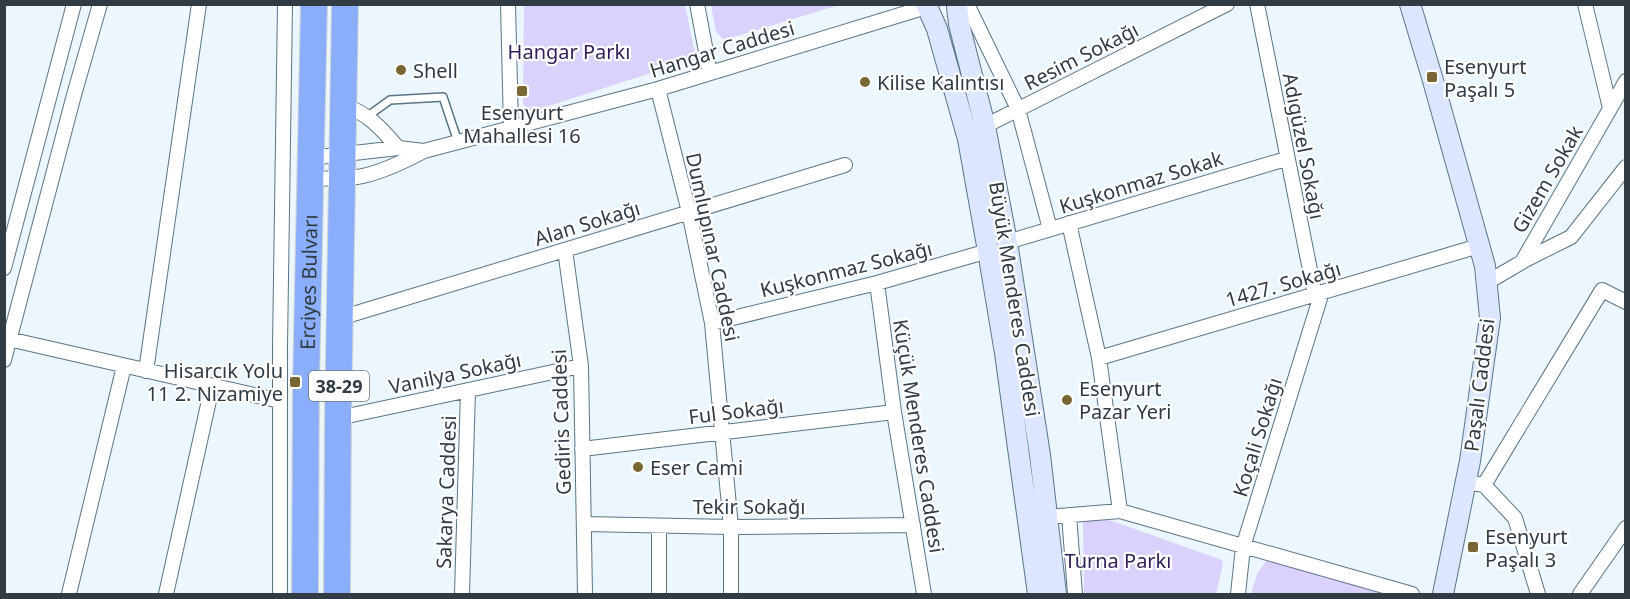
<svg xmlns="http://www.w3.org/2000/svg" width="1630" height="599" viewBox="0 0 1630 599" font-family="'Noto Sans',sans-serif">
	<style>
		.green { fill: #dad1fd }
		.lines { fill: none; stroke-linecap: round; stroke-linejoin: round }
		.lane-casing { stroke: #5b7586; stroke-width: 10 }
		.street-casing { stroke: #5b7586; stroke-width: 16 }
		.secondary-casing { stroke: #5b7586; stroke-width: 22 }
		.highway-casing { stroke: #d1d4d6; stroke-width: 28 }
		.lane { stroke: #fff; stroke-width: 7 }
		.street { stroke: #fff; stroke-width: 14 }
		.secondary { stroke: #dce6fe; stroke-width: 20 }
		.highway { stroke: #8aadfc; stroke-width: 26 }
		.poi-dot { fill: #786735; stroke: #fff; stroke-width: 2 }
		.labels { text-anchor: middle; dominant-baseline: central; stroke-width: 4.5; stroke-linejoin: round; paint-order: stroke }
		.shield { fill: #fff; stroke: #6e767b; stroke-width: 1.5 }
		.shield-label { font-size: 18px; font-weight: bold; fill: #303b43 }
		.street-label { font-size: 20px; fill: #303b43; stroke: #fff }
		.park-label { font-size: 20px; fill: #311d59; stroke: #fff }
		.poi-label { font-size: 20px; fill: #303b43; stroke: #fff; text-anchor: start }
	</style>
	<rect width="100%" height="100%" fill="#ebf6fe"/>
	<path class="green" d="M524,5h161l10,48 -7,8 -158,51 -7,-8z
		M711,5v-1l128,1 -115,35 -8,-8z
		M1101,517l121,43 1,3 -7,31h-132l-1,-74z
		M1272,553l144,41h-165l6,-20z"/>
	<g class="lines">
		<g class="lane-casing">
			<path id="lane" d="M368,116l22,-16 53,-3 15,45"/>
		</g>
		<g class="street-casing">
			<path id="street" d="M508,4l3,124
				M697,4l13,69
				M967,4l51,105 32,120
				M1257,4l58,291
				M1585,4l25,104
				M658,89l31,123 23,111 19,204v67
				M343,105c25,8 39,24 55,43
				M985,126l242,-122
				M310,158l88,-10 26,3
				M310,179c15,-1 32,0 47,-2 22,-3 48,-16 67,-26l234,-62 268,-82
				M1069,223l30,135 21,153
				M1007,242l279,-83
				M565,250l16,116 4,228
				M1523,261l48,-24 55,-70
				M4,268l70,-264
				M877,283l17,129 30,182
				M1486,283l36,-21 104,-181
				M340,318l505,-153
				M712,323l165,-40 111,-32
				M4,338l276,63
				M1099,358l380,-112
				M4,360l70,-265 26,-91
				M146,371l53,-367
				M338,418l243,-52
				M582,449l312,-37
				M1466,482l18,3 118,-195 24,12
				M1484,485l31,33 23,76
				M1069,515l6,79
				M1047,517l73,-6 292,83
				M584,524l147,3 182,-2
				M69,594l55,-228
				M166,594l46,-207
				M280,594v-248l5,-342
				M462,594l6,-204
				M659,594v-68
				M1238,594l5,-47 79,-255
				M1580,594l46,-66"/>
		</g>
		<g class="secondary-casing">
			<path id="secondary" d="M926,4l11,25 31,110 20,112 17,102 33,241
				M1410,4l22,73 53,189 5,52 -20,143 -27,133
				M957,7l2,17 26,102 22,116 33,213 16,139"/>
		</g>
		<g class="highway-casing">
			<g id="highway">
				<path id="s1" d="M305,594l1,-210 8,-380"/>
				<path d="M337,594l1,-176 7,-414"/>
			</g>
		</g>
		<use href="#lane" class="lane"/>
		<use href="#street" class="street"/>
		<use href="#secondary" class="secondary"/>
		<use href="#highway" class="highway"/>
	</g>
	<g class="poi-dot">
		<circle cx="401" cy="70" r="6"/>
		<rect x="1426" y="71" width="12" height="12" rx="3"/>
		<circle cx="865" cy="82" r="6"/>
		<rect x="516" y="85" width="12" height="12" rx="3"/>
		<rect x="289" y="376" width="12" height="12" rx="3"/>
		<circle cx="1067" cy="400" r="6"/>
		<circle cx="638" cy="467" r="6"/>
		<rect x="1467" y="541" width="12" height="12" rx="3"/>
	</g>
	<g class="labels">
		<rect class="shield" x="309" y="371" width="60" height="30" rx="4.5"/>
		<g class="shield-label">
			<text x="339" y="386">38-29</text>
		</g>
		<g class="street-label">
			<text transform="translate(722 49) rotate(-17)">Hangar Caddesi</text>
			<text transform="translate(1081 56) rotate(-27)">Resim Sokağı</text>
			<text transform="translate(1304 146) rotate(79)">Adıgüzel Sokağı</text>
			<text transform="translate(1547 179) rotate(-60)">Gizem Sokak</text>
			<text transform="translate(1141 182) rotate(-17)">Kuşkonmaz Sokak</text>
			<text transform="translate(587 223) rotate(-17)">Alan Sokağı</text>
			<text transform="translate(713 247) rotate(78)">Dumlupınar Caddesi</text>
			<text transform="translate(846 269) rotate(-14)">Kuşkonmaz Sokağı</text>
			<text stroke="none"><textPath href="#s1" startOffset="312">Erciyes Bulvarı</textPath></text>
			<text transform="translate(1283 284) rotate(-16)">1427. Sokağı</text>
			<text transform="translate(1015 299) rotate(81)">Büyük Menderes Caddesi</text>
			<text transform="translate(455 373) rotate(-12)">Vanilya Sokağı</text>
			<text transform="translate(1479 385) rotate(-83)">Paşalı Caddesi</text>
			<text transform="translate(736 411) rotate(-7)">Ful Sokağı</text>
			<text transform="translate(561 422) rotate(-92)">Gediris Caddesi</text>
			<text transform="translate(919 436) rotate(81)">Küçük Menderes Caddesi</text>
			<text transform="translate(1257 437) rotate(-73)">Koçali Sokağı</text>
			<text transform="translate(446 492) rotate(-88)">Sakarya Caddesi</text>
			<text x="749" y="506">Tekir Sokağı</text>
		</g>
		<g class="park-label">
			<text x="569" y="51">Hangar Parkı</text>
			<text x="1118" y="560">Turna Parkı</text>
		</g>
		<g class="poi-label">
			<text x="1444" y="66">Esenyurt<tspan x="1444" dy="23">Paşalı 5</tspan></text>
			<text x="413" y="70">Shell</text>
			<text x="877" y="82">Kilise Kalıntısı</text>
			<text x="522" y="112" text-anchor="middle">Esenyurt<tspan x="522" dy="23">Mahallesi 16</tspan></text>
			<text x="283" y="370" text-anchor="end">Hisarcık Yolu<tspan x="283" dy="23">11 2. Nizamiye</tspan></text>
			<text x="1079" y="388">Esenyurt<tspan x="1079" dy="23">Pazar Yeri</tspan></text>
			<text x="650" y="467">Eser Cami</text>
			<text x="1485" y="536">Esenyurt<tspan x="1485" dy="23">Paşalı 3</tspan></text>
		</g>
	</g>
	<rect width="1630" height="599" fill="none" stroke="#303b43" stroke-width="12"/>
</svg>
